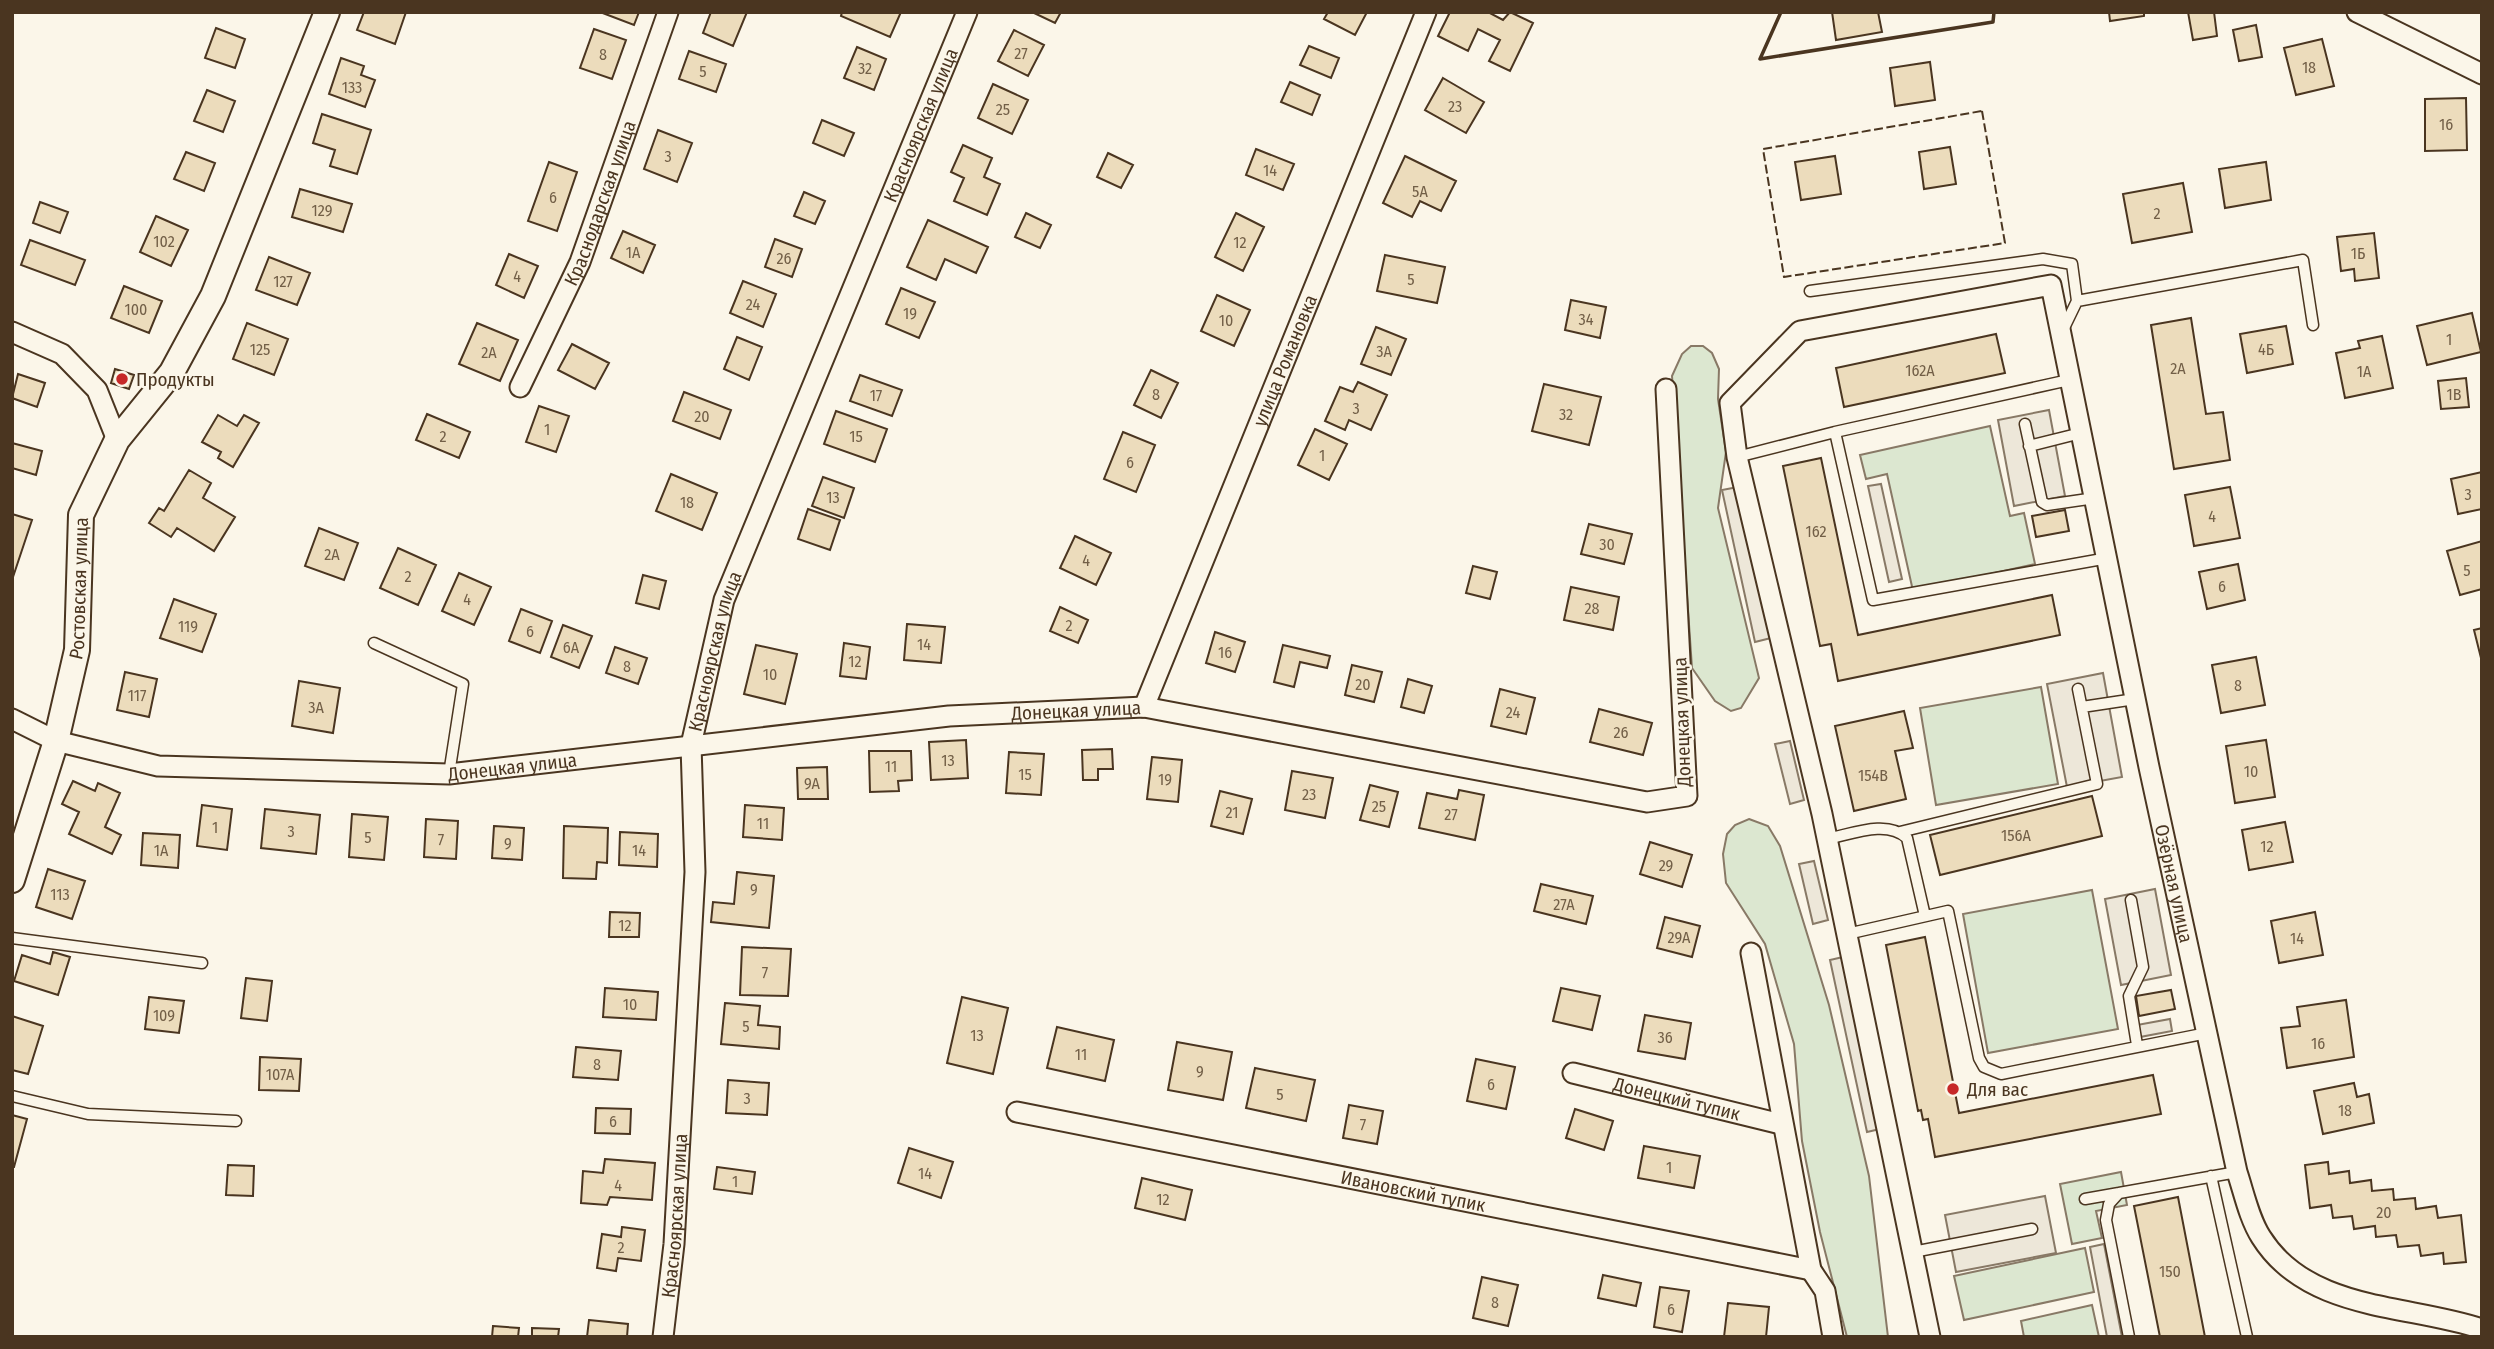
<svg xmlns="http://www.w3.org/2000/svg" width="2494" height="1349" viewBox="0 0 2494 1349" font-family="'Fira Sans Condensed',sans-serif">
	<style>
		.green { fill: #dce7d0; stroke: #887966; stroke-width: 2 }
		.parking { fill: #ede7d9; stroke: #887966; stroke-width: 2 }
		.building { fill: #ecdcbc; stroke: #4a3520; stroke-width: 2 }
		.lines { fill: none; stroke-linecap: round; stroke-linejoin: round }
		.service-casing { stroke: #4a3520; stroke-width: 13 }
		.minor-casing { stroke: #4a3520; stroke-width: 23 }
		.tertiary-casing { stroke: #4a3520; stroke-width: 28 }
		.service { stroke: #fbf6e9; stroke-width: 10 }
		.minor { stroke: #fbf6e9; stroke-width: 19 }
		.tertiary { stroke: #fbf6e9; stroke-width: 24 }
		.fence { stroke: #4a3520; stroke-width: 2; stroke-dasharray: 9 3.5; stroke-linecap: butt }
		.wall { stroke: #4a3520; stroke-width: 3.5 }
		.poi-dot { fill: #c62828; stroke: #fbf6e9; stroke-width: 2.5 }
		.labels { text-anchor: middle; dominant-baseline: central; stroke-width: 5; stroke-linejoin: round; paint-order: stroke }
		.number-label { font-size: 16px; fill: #725f47 }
		.street-label { font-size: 19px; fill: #4a3520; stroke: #fbf6e9 }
		.poi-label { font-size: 19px; fill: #4a3520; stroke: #fbf6e9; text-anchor: start }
	</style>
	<rect width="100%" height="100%" fill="#fbf6e9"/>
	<path class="green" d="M1691,346h12l9,7 7,16 -1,30 8,53 -8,56 41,170 -18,30 -10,3 -16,-10 -23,-33 -20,-292 10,-22z
		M1990,426l20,90 14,-3 11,51 -122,27 -26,-117 -21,5 -6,-24z
		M2041,687l17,97 -122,21 -16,-97z
		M1749,819l19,7 12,20 49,159 40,171 19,161h-41l-27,-105 -18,-91 -8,-97 -29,-100 -39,-61 -3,-29 4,-20 8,-9z
		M2092,890l26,139 -130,24 -25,-139z
		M2121,1172l6,33 -31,6 6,27 -30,6 -12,-60z
		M2085,1248l9,44 -130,28 -10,-44z
		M2092,1305l7,32h-75l-3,-16z"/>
	<path class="parking" d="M2049,410l16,86 -51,10 -16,-86z
		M1881,484l21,95 -13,3 -21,-96z
		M1738,487l33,151 -16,4 -33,-152z
		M2103,673l19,104 -55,10 -20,-103z
		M1790,741l14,59 -14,4 -15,-60z
		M1814,861l14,59 -15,4 -14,-60z
		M2155,889l16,86 -50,10 -16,-86z
		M1843,957l37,172 -13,3 -37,-172z
		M2170,1019l2,12 -32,6 -3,-12z
		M2045,1196l11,57 -100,19 -11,-57z
		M2104,1244l18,93h-15l-17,-90z"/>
	<path class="building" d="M364,12h42l-11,32 -38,-14z
		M600,12h39l-5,13z
		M711,12h36l-14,34 -30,-13z
		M842,12h59l-11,25 -49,-21z
		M1032,12h29l-6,11z
		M1328,12h39l-12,23 -31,-16z
		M1450,12h38l15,8 7,-8 23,11 -23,48 -21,-10 11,-21 -22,-11 -10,22 -30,-15z
		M1832,12h46l4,20 -46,8z
		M2109,12h35v4l-34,5z
		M2188,12h26l3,24 -24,4z
		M2256,25l6,32 -23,4 -6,-31z
		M216,28l29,11 -10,29 -30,-10z
		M594,29l32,11 -14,39 -32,-11z
		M1014,30l30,15 -16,31 -30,-15z
		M2322,39l12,47 -38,9 -12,-47z
		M1309,46l30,12 -8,20 -31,-13z
		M857,47l29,12 -12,31 -30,-12z
		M689,51l37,13 -10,28 -37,-13z
		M341,58l23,8 -3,9 14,5 -10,27 -36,-13z
		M1930,62l5,38 -40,6 -5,-38z
		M1443,78l41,24 -18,31 -41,-23z
		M1290,82l30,13 -8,20 -31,-13z
		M993,84l35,16 -16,34 -34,-16z
		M207,90l28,11 -12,31 -29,-11z
		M2466,98l1,52 -42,1v-52z
		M322,114l49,16 -14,44 -27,-8 5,-16 -22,-7z
		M822,120l32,13 -10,23 -31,-13z
		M658,130l34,13 -15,39 -33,-13z
		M963,145l29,13 -8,19 16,7 -13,31 -33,-14 10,-23 -13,-6z
		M1950,147l6,37 -32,5 -5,-37z
		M1256,149l38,15 -11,26 -37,-15z
		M186,152l29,11 -11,28 -30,-12z
		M1108,153l25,12 -12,23 -24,-11z
		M1405,156l51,25 -15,30 -21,-10 -8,16 -29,-14z
		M1835,156l6,38 -40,6 -6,-38z
		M549,162l28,10 -20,59 -29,-10z
		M2266,162l5,38 -46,8 -6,-39z
		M2183,183l9,49 -60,11 -9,-49z
		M300,189l52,15 -9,28 -51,-15z
		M804,192l21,9 -10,23 -21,-8z
		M40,202l28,10 -8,21 -27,-10z
		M1026,213l25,12 -11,23 -25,-11z
		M1236,213l28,14 -21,44 -28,-14z
		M156,216l32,14 -17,36 -31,-14z
		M928,220l60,27 -12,26 -31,-14 -9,21 -29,-13z
		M623,231l32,14 -12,28 -32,-15z
		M2374,233l5,45 -24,3 -1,-12 -13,2 -4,-34z
		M775,239l27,10 -10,28 -27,-10z
		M30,240l55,20 -10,25 -54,-20z
		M509,254l29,12 -14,32 -28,-13z
		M1385,255l60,12 -8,36 -60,-12z
		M269,257l41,16 -13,32 -41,-15z
		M743,281l33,13 -13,33 -33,-14z
		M124,286l38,15 -13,32 -38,-15z
		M901,288l34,14 -16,36 -33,-14z
		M1217,295l33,15 -16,36 -33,-15z
		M1571,300l35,7 -6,31 -35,-8z
		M2472,313l9,39 -54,13 -10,-39z
		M2191,318l15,96 17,-2 7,48 -56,9 -23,-144z
		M247,323l41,16 -14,36 -41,-16z
		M477,323l41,17 -18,41 -41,-17z
		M2286,326l7,38 -46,9 -7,-39z
		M1376,327l30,12 -15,36 -30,-11z
		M1996,334l9,39 -161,34 -8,-39z
		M2382,336l11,52 -48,10 -9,-45 24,-5 -2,-7z
		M737,337l25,10 -13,33 -25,-11z
		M572,344l37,19 -14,26 -37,-19z
		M115,369l19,6 -5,14 -18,-6z
		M1151,370l27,13 -17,35 -27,-13z
		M18,374l27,9 -8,24 -25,-9z
		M860,375l42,15 -10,26 -42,-15z
		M2466,378l3,29 -28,2 -3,-28z
		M1358,382l29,13 -16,35 -22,-10 -4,10 -20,-9 15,-34 13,5z
		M1544,384l57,13 -12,48 -57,-14z
		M684,392l47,18 -11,29 -47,-18z
		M539,406l30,10 -13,36 -30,-10z
		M836,411l51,18 -12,33 -51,-18z
		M427,414l43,18 -11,26 -43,-18z
		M218,415l19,11 7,-11 15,8 -26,44 -15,-9 3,-6 -19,-10z
		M1315,429l32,15 -18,36 -31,-15z
		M1123,432l32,13 -19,47 -32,-13z
		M12,443l30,8 -6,24 -24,-7z
		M1821,458l37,177 194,-40 8,40 -222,46 -7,-37 -11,2 -37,-180z
		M189,470l22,13 -8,15 32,19 -21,34 -37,-23 -6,9 -22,-14 10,-15 5,3z
		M2482,472v37l-24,5 -7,-35z
		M671,474l46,19 -15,37 -46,-19z
		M823,477l31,11 -10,30 -32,-12z
		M2230,487l10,51 -46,8 -9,-51z
		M808,509l32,11 -10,30 -32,-11z
		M2065,510l4,21 -33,6 -4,-21z
		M12,514l20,6 -20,60z
		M1589,524l43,10 -8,30 -43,-10z
		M319,528l39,15 -14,37 -39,-14z
		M1075,536l36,17 -15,32 -36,-17z
		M2482,541v48l-22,6 -13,-44z
		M398,548l38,17 -18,40 -38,-17z
		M2238,564l7,36 -38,9 -8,-37z
		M1473,566l24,6 -7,27 -24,-6z
		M459,573l32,14 -17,38 -32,-14z
		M643,575l23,6 -7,28 -23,-6z
		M1571,587l48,10 -6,33 -49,-10z
		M174,599l42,15 -14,38 -42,-14z
		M1060,607l28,13 -10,23 -28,-12z
		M521,609l31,12 -12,32 -31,-12z
		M907,624l38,3 -4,36 -37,-3z
		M563,625l29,11 -13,32 -28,-11z
		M2482,628v34l-8,-32z
		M1215,632l30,10 -10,30 -29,-9z
		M844,643l26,4 -4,32 -26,-3z
		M756,645l41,9 -12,50 -41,-10z
		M1283,645l47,11 -3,12 -27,-6 -6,25 -20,-5z
		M615,647l32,11 -9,26 -32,-11z
		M2256,657l9,48 -44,8 -9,-48z
		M1352,665l30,7 -8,30 -29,-7z
		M125,672l32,7 -8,38 -32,-7z
		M1408,679l24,7 -8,27 -23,-6z
		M299,681l41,7 -7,45 -41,-7z
		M1500,689l35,9 -9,36 -35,-8z
		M1599,709l53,14 -9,32 -53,-13z
		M1904,711l9,37 -18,3 11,48 -52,12 -19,-85z
		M966,740l2,38 -37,2 -2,-38z
		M2266,740l9,57 -40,6 -9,-57z
		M1112,749l1,20h-15v11h-15l-1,-30z
		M869,751h42l1,29 -14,1 1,10 -29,1z
		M1009,752l35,2 -3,41 -35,-2z
		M1152,757l30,3 -4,42 -31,-3z
		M827,767l1,32h-30l-1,-31z
		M1292,771l41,7 -8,40 -40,-8z
		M73,781l22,10 3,-8 22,10 -15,34 16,8 -9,19 -43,-20 10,-22 -17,-8z
		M1370,785l28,7 -9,35 -29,-7z
		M1459,790l25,5 -9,45 -56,-12 8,-35 30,6z
		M1220,791l32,8 -9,35 -32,-8z
		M2092,796l10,40 -162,39 -10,-40z
		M202,805l30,4 -5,41 -30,-4z
		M745,805l39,3 -2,32 -39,-3z
		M265,809l55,6 -4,39 -55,-6z
		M352,814l36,3 -4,43 -35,-3z
		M426,819l32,2 -2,38 -32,-2z
		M2285,822l8,40 -44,8 -7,-40z
		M494,826l30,2 -2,32 -30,-2z
		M564,826l44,2 -1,35 -10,-1 -1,17 -33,-1z
		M620,832l38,2 -1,33 -38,-2z
		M143,833l37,2 -2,33 -37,-3z
		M1650,842l42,13 -10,32 -42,-13z
		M48,869l37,12 -13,38 -36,-12z
		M737,872l37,4 -5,52 -58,-6 2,-20 21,2z
		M1541,884l52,12 -7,28 -52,-13z
		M610,912l30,1 -1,24h-30z
		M2315,912l8,43 -44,8 -8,-42z
		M1665,917l35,9 -8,31 -35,-9z
		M1925,937l34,176 194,-38 8,39 -226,43 -7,-38 -5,1 -2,-10 -3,1 -32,-166z
		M742,947l49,2 -3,47 -48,-1z
		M53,952l17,5 -12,38 -44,-14 8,-26 28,9z
		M246,978l26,3 -5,40 -26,-3z
		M605,988l53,4 -2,28 -53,-3z
		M1561,988l39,8 -8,34 -39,-9z
		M2171,990l4,19 -36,7 -3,-20z
		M149,997l35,4 -5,32 -34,-4z
		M962,997l46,11 -15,66 -46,-11z
		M2346,1000l8,57 -67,11 -6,-40 19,-2 -3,-19z
		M725,1003l35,3 -2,19 22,2 -1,22 -58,-5z
		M1645,1015l46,8 -6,36 -47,-8z
		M12,1016l31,10 -15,48 -16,-4z
		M1057,1027l57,13 -9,41 -58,-13z
		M1177,1042l55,10 -9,48 -55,-10z
		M576,1047l45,4 -3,29 -45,-3z
		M260,1057l41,2 -2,32 -40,-1z
		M1476,1059l39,8 -9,42 -39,-8z
		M1255,1068l60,12 -9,41 -60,-13z
		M728,1080l41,3 -2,32 -41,-2z
		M2354,1083l3,14 12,-3 5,29 -51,11 -9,-43z
		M1349,1105l34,6 -6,33 -34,-6z
		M596,1108l35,1 -1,25 -35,-1z
		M1575,1109l38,12 -9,29 -38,-12z
		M12,1115l15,4 -13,48h-2z
		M1644,1146l56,10 -6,32 -56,-10z
		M909,1148l44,14 -12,36 -43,-15z
		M605,1159l50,4 -3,37 -42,-3 -3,8 -26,-2 2,-32 20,2z
		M2328,1162l1,12 20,-3 1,12 21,-3 1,11 21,-2 1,11 21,-2 1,11 20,-3 2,12 23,-3 5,47 -22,2 -1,-11 -22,3 -2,-11 -21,2 -2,-12 -20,2 -1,-11 -21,3 -2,-13 -19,2 -2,-13 -21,3 -5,-43z
		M228,1165l26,1 -1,30 -27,-1z
		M717,1167l38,5 -3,22 -38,-5z
		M1142,1178l50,12 -7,30 -50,-12z
		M2178,1197l27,140h-45l-26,-131z
		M622,1227l23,3 -4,31 -23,-3 -2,13 -19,-3 5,-34 19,3z
		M1603,1275l38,8 -5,23 -38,-8z
		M1482,1277l36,8 -10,41 -35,-8z
		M1660,1287l29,4 -7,41 -28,-5z
		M1728,1303l41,4 -3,30h-42z
		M589,1320l39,4 -1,13h-40z
		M493,1326l26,2 -1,9h-26z
		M532,1328l27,1 -1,8h-26z"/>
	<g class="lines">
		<g class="service-casing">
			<path id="service" d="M1810,291l233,-32 29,5 5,37 -14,29
				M2077,301l226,-41 10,65
				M2069,380l-234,52 38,168 235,-42
				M2025,424l17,78 5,3 48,-7
				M2029,446l52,-13
				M1737,457l98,-25
				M374,643l89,41 -14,90
				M2082,707l53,-8
				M1900,832l197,-48 -19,-95
				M1827,839c25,-5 60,-20 80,-1l18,78
				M2131,900l12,67 -14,29 8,49
				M1847,934l101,-23 31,147 5,9 17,7 206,-41
				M12,938l190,25
				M12,1096l76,18 148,7
				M2211,1176l36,161
				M2085,1199l34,-6
				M1913,1252l119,-23
				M2129,1337l-23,-117 3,-16 10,-11 118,-21"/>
		</g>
		<g class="minor-casing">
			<g id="minor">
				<path d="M2357,12l125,62"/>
				<path d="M12,332l50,22 35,36 20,50"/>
				<path id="s1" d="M520,387l60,-125 88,-250"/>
				<path id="s2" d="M1144,707l282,-695"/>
				<path id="s3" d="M12,719l44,22 102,25 291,8 500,-58 195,-9 503,95 40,-6 -21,-407"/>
				<path d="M1751,953l60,317 14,21 8,46"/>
				<path id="s4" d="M1573,1073l208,51"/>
				<path id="s5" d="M1017,1112l794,158"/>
				<path id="s6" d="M663,1337l11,-93 21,-372 -4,-127 33,-145 243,-588"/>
				<path id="s7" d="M1930,1337l-108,-523 -85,-357 -7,-54 70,-72 251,-46 98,482 88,405c7,21 12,46 24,65 47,75 147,67 221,92"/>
			</g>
		</g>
		<g class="tertiary-casing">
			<g id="tertiary">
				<path id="s8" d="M12,880l44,-139 21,-91 4,-135 36,-75 55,-68 41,-76 114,-284"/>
			</g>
		</g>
		<use href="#service" class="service"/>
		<use href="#minor" class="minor"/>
		<use href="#tertiary" class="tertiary"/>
		<path class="fence" d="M1982,111l23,132 -221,34 -21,-128z"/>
		<path class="wall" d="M1760,59l233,-37 1,-10
			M1760,59l21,-47"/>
	</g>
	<g class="poi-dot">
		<circle cx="122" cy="379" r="7"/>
		<circle cx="1953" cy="1089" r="7"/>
	</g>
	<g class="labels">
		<g class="number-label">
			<text x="1021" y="53">27</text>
			<text x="603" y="54">8</text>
			<text x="2309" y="67">18</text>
			<text x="865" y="68">32</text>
			<text x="703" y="71">5</text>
			<text x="352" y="87">133</text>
			<text x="1455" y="106">23</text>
			<text x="1003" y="109">25</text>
			<text x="2446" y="124">16</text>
			<text x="668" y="156">3</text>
			<text x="1270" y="170">14</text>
			<text x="1420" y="191">5А</text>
			<text x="553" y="197">6</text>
			<text x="322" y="210">129</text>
			<text x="2157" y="213">2</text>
			<text x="164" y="241">102</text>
			<text x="1240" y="242">12</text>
			<text x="633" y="252">1А</text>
			<text x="2358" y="253">1Б</text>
			<text x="784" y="258">26</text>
			<text x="517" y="276">4</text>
			<text x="1411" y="279">5</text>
			<text x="283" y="281">127</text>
			<text x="753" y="304">24</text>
			<text x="136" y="309">100</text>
			<text x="910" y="313">19</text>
			<text x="1586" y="319">34</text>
			<text x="1226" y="320">10</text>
			<text x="2449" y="339">1</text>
			<text x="260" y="349">125</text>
			<text x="2266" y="349">4Б</text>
			<text x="1384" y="351">3А</text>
			<text x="489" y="352">2А</text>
			<text x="2178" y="368">2А</text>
			<text x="1920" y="370">162А</text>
			<text x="2364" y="371">1А</text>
			<text x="1156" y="394">8</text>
			<text x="2454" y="394">1В</text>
			<text x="876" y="395">17</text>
			<text x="1356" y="408">3</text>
			<text x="1566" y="414">32</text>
			<text x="702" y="416">20</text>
			<text x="547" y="429">1</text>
			<text x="443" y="436">2</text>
			<text x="856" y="436">15</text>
			<text x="1322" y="455">1</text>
			<text x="1130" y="462">6</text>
			<text x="2468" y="494">3</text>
			<text x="833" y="497">13</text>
			<text x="687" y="502">18</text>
			<text x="2212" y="516">4</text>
			<text x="1816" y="531">162</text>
			<text x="1607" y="544">30</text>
			<text x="332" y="554">2А</text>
			<text x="1086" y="560">4</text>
			<text x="2467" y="570">5</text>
			<text x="408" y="576">2</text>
			<text x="2222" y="586">6</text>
			<text x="467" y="599">4</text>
			<text x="1592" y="608">28</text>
			<text x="1069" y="625">2</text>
			<text x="188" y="626">119</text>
			<text x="530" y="631">6</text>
			<text x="924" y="644">14</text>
			<text x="571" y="647">6А</text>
			<text x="1225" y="652">16</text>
			<text x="855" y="661">12</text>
			<text x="627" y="666">8</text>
			<text x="770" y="674">10</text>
			<text x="1363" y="684">20</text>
			<text x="2238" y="685">8</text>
			<text x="137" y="695">117</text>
			<text x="316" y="707">3А</text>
			<text x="1513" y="712">24</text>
			<text x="1621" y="732">26</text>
			<text x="948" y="760">13</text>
			<text x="891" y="766">11</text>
			<text x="2251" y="771">10</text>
			<text x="1025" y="774">15</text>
			<text x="1873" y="775">154В</text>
			<text x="1165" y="779">19</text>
			<text x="812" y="783">9А</text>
			<text x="1309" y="794">23</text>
			<text x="1379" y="806">25</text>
			<text x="1232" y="812">21</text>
			<text x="1451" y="814">27</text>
			<text x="763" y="823">11</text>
			<text x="215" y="827">1</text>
			<text x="291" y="831">3</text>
			<text x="2016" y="835">156А</text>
			<text x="368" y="837">5</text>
			<text x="441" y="839">7</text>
			<text x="508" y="843">9</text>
			<text x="2267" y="846">12</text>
			<text x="161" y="850">1А</text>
			<text x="639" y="850">14</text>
			<text x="1666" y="865">29</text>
			<text x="754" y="889">9</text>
			<text x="60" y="894">113</text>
			<text x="1564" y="904">27А</text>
			<text x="625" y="925">12</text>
			<text x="1679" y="937">29А</text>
			<text x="2297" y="938">14</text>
			<text x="765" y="972">7</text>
			<text x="630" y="1004">10</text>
			<text x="164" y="1015">109</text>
			<text x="746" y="1026">5</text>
			<text x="977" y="1035">13</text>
			<text x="1665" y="1037">36</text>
			<text x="2318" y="1043">16</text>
			<text x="1081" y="1054">11</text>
			<text x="597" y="1064">8</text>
			<text x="1200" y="1071">9</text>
			<text x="280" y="1074">107А</text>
			<text x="1491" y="1084">6</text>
			<text x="1280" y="1094">5</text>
			<text x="747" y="1098">3</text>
			<text x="2345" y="1110">18</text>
			<text x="613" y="1121">6</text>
			<text x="1363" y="1124">7</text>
			<text x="1669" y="1167">1</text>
			<text x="925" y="1173">14</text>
			<text x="735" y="1181">1</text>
			<text x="618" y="1185">4</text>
			<text x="1163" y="1199">12</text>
			<text x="2384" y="1212">20</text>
			<text x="621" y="1247">2</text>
			<text x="2170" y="1271">150</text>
			<text x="1495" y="1302">8</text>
			<text x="1671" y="1309">6</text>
		</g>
		<g class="street-label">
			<text stroke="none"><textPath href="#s6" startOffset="1256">Красноярская улица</textPath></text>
			<text stroke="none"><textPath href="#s1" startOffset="201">Краснодарская улица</textPath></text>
			<text stroke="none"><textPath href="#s2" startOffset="374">улица Романовка</textPath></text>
			<text stroke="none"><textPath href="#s8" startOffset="301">Ростовская улица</textPath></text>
			<text stroke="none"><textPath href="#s6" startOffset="690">Красноярская улица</textPath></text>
			<text stroke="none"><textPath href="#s3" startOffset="1076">Донецкая улица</textPath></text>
			<text transform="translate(1682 722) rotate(-92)">Донецкая улица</text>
			<text stroke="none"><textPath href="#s3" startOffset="509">Донецкая улица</textPath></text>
			<text stroke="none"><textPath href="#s7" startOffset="1922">Озёрная улица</textPath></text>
			<text stroke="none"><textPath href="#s4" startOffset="107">Донецкий тупик</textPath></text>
			<text stroke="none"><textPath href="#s5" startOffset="404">Ивановский тупик</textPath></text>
			<text stroke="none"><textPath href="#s6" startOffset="122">Красноярская улица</textPath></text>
		</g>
		<g class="poi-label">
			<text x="136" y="379">Продукты</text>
			<text x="1967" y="1089">Для вас</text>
		</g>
	</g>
	<rect width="2494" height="1349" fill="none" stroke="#4a3520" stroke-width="28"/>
</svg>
